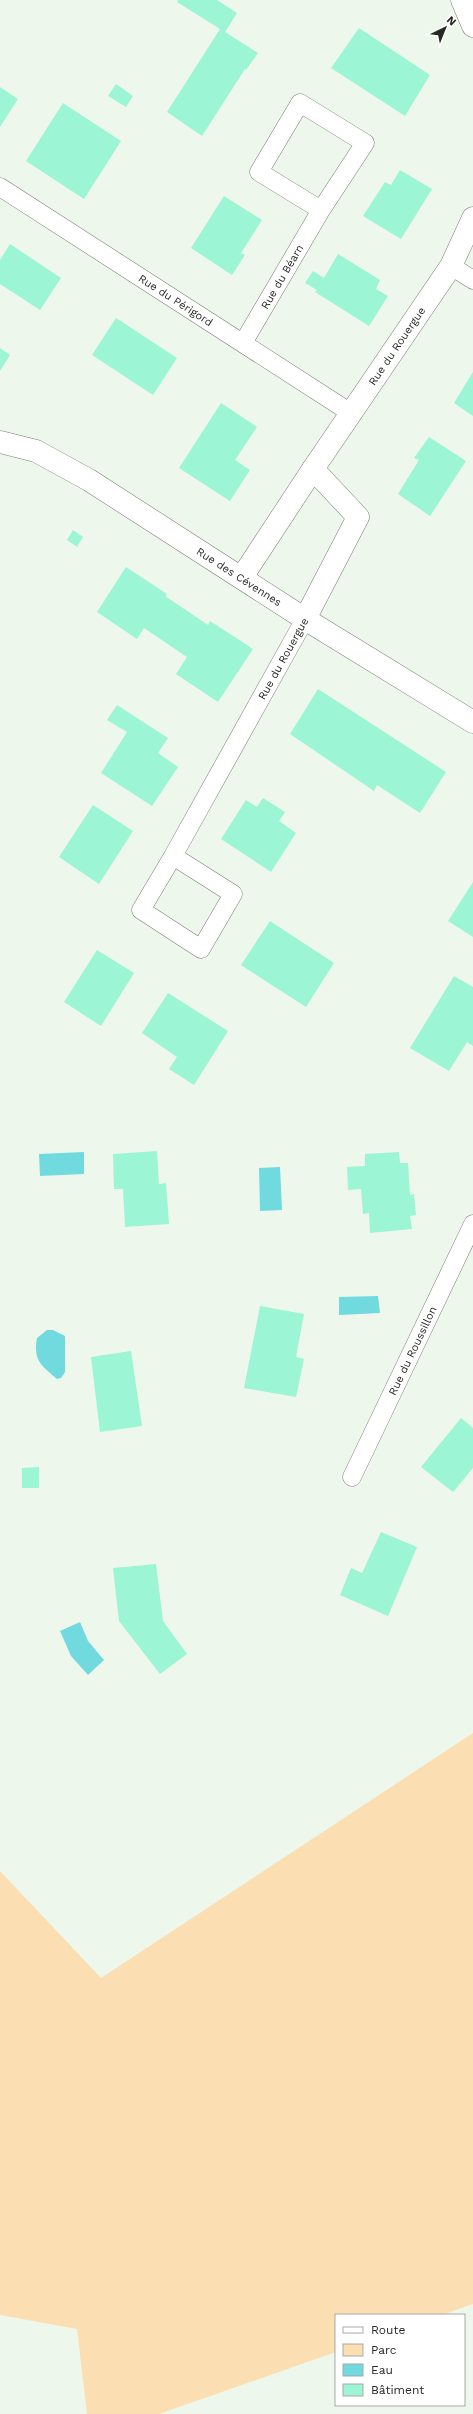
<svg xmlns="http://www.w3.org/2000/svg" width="473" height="2414" viewBox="0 0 473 2414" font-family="'Work Sans',sans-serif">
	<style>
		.green { fill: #fbdfb2 }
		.water { fill: #71dadf }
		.building { fill: #9cf5d5 }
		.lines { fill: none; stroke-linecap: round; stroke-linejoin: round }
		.lane-casing { stroke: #777f75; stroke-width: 19 }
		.street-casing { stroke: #777f75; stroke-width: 23 }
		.lane { stroke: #fff; stroke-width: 18 }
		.street { stroke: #fff; stroke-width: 22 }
		.labels { text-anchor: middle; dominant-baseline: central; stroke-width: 3; stroke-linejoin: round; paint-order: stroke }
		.street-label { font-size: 11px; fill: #262925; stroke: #fff }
	</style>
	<rect width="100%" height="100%" fill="#eef7eb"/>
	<path class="green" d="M473,1733v571l-31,11h-106v37l-177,62h-72l-10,-85 -77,-14v-444l101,107z"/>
	<path class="water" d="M84,1152v22l-44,2 -1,-22z
		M280,1167l2,43 -22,1 -1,-43z
		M378,1296l2,17 -41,2v-18z
		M47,1330h6l12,6v36l-4,6 -4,1c-16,-14 -24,-18 -20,-41z
		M80,1622l8,19 16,19 -16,15 -17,-19 -11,-25z"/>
	<path class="building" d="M178,0h39l20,13 -12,19 33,21 -12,17 -1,-1 -43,67 -35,-24 53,-83 -43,-27z
		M359,28l71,47 -25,41 -74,-48z
		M116,84l17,12 -7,11 -18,-11z
		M0,87l18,12 -18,28z
		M63,103l58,38 -37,58 -58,-38z
		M400,170l32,19 -31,50 -38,-23 22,-34 6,3z
		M224,196l38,24 -21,33 4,2 -13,20 -41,-27z
		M10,244l51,34 -21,32 -40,-26v-24z
		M338,254l42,26 -4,9 12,7 -19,30 -54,-34 2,-2 -12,-7 8,-12 11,7z
		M116,318l61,40 -24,37 -61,-40z
		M0,348l10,7 -10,16z
		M473,372v44l-19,-13z
		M221,403l36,24 -22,33 15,10 -20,31 -51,-33z
		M429,437l37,24 -36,55 -32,-22 21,-34 -5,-2z
		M73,530l10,7 -6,10 -10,-7z
		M126,567l41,27 -2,2 43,29 2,-4 43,28 -35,53 -42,-28 11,-17 -43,-29 -7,11 -40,-27z
		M318,689l128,83 -26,41 -43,-28 -3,6 -84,-57z
		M117,705l51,33 -10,15 20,14 -26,39 -51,-33 26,-41 -20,-12z
		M263,798l22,14 -6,9 17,12 -25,39 -50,-33 25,-39 11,7z
		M93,805l40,26 -34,53 -40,-27z
		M473,882v55l-25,-16z
		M270,921l64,42 -28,44 -65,-42z
		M97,950l37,23 -33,53 -37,-24z
		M454,976l19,11v59l-6,-4 -18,29 -39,-23z
		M168,993l60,38 -34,54 -25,-16 8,-12 -35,-24z
		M157,1151l2,33 7,-1 3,41 -44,3 -2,-38h-9l-1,-35z
		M399,1152l1,11h8l2,32 4,-1 2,21 -6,1 2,13 -42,4 -1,-20 -6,1 -2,-25 -13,1 -1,-23 18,-1v-12z
		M260,1306l44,8 -8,43 8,2 -8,38 -52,-9z
		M131,1351l11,75 -42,6 -9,-75z
		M461,1418l12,10v40l-20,24 -32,-25z
		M39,1467v21h-17v-20z
		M381,1532l36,15 -29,69 -48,-21 11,-27 11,5z
		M156,1564l7,57 24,33 -27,20 -41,-53 -6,-53z"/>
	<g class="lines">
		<g class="lane-casing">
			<g id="lane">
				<path id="s1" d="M0,187l351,226"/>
				<path d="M451,266l22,14"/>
				<path id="s2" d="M243,343l78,-133 44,-67 -65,-40 -41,69 62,38"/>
				<path id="s3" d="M173,856l-32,54 60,39 32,-55 -60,-38 132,-237"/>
				<path id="s4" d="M352,1477l121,-253"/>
			</g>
		</g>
		<g class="street-casing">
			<g id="street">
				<path d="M462,0l11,26"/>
				<path id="s5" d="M0,442l36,9 53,29 216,139 168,103"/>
				<path id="s6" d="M242,577l71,-108 138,-203 22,-48"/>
				<path d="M305,619l53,-102 -45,-48"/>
			</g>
		</g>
		<use href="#lane" class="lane"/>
		<use href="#street" class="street"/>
	</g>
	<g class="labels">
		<g class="street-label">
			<text stroke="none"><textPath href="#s2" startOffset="77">Rue du Béarn</textPath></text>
			<text stroke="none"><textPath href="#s1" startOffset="209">Rue du Périgord</textPath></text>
			<text stroke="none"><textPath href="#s6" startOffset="278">Rue du Rouergue</textPath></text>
			<text stroke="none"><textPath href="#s5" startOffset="276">Rue des Cévennes</textPath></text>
			<text stroke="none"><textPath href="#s3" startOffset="495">Rue du Rouergue</textPath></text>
			<text stroke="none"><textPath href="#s4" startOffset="140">Rue du Roussillon</textPath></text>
		</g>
	</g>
	<rect x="335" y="2314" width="130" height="92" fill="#ffffff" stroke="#a8a9a8"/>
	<rect x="343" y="2327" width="20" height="6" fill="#ffffff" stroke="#a8a9a8"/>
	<text x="371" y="2334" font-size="12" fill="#262925">Route</text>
	<rect x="343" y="2344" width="20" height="12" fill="#fbdfb2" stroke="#a8a9a8"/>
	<text x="371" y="2354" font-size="12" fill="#262925">Parc</text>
	<rect x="343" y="2364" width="20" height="12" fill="#71dadf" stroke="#a8a9a8"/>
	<text x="371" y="2374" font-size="12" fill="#262925">Eau</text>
	<rect x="343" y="2384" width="20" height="12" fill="#9cf5d5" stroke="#a8a9a8"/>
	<text x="371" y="2394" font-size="12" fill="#262925">Bâtiment</text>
	<g transform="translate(445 28) rotate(43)" stroke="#ffffff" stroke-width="3" paint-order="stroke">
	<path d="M0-3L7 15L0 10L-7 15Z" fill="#262925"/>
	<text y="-6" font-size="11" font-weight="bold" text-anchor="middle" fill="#262925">N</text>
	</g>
</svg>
